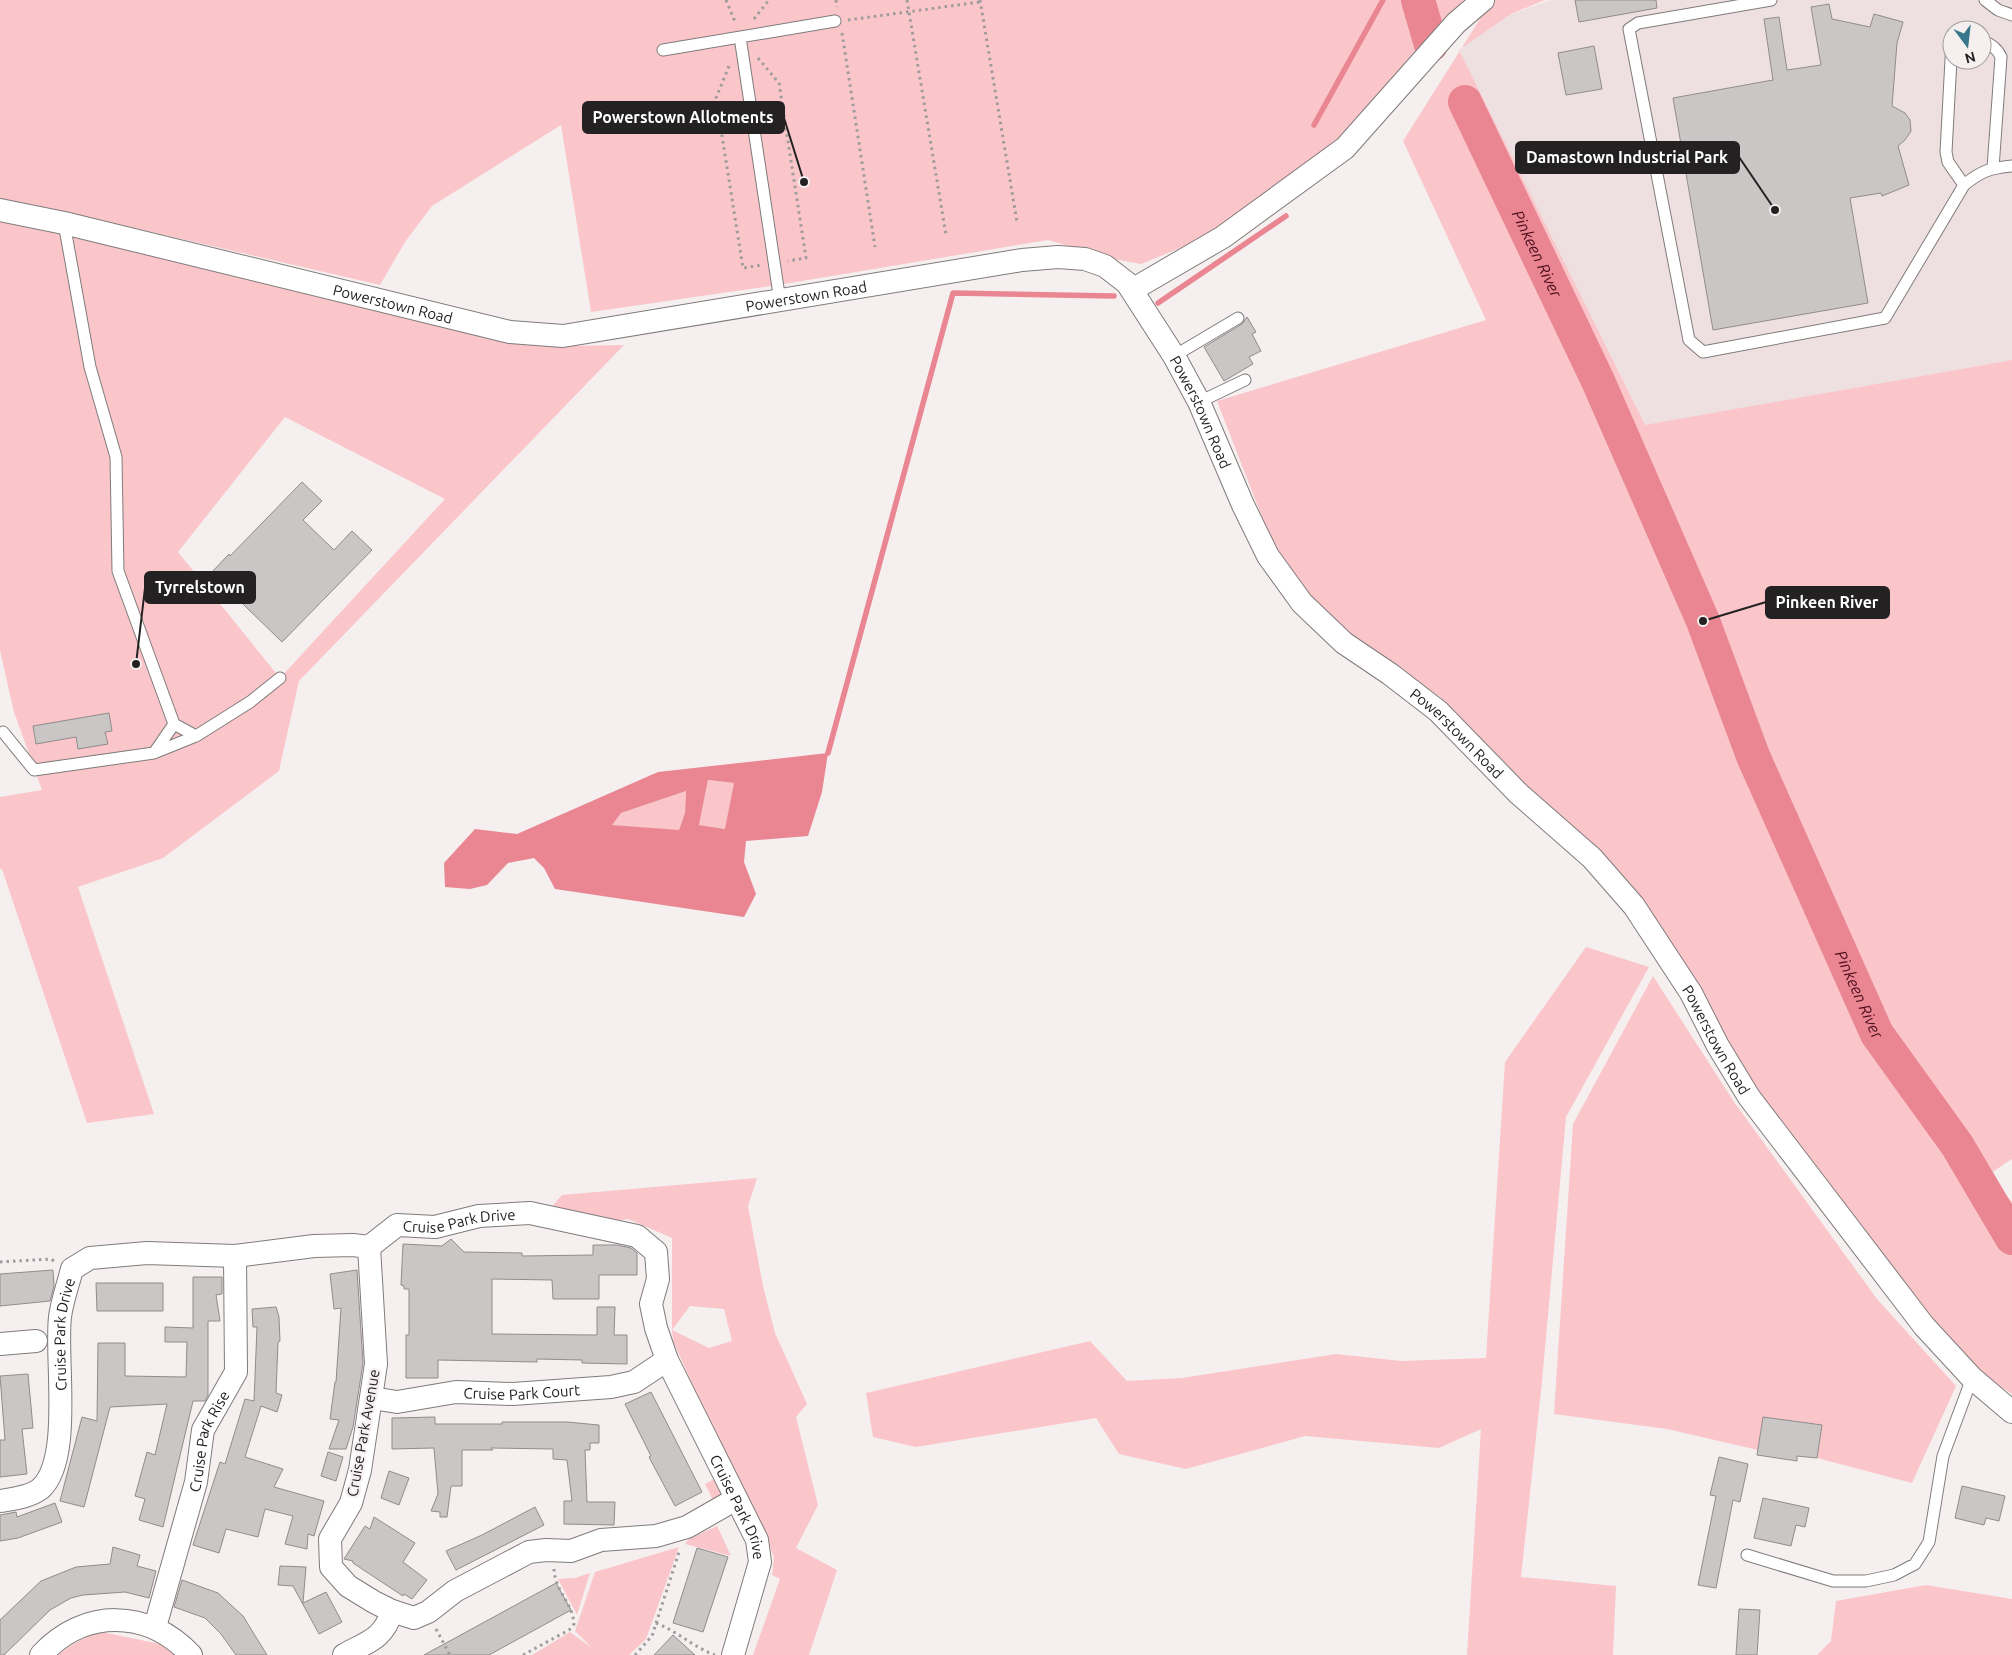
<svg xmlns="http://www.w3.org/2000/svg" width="2012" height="1655" viewBox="0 0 2012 1655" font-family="Ubuntu,sans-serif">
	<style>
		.built { fill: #eee0e1; fill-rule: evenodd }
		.green { fill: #fac6ca; fill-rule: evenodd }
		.water { fill: #e98692; fill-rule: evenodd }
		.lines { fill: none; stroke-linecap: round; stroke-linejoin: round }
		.stream { stroke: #e98692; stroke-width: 5.5 }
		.river { stroke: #e98692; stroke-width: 34 }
		.building { fill: #cbc6c6; stroke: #918c8c }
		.lane-casing { stroke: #807b7b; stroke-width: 13 }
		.street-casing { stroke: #807b7b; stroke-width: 24 }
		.path { stroke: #9f9b9c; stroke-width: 3; stroke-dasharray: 2.5 4; stroke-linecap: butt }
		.lane { stroke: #fff; stroke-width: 11 }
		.street { stroke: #fff; stroke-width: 22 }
		.labels { text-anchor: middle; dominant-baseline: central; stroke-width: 4.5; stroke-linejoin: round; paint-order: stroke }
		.street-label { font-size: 15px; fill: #232121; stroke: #f5eff0 }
		.water-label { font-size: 16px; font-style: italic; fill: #4c0e1c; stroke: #f5eff0 }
		.leader { fill: none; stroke: #232121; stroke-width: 2 }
		.callout-dot { fill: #232121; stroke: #f5eff0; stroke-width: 2 }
		.callout { fill: #232121; stroke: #232121; stroke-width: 2 }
		.callout-label { font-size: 16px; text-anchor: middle; font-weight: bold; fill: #fff }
	</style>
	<rect width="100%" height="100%" fill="#f5eff0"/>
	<path class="built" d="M1552,0h460v360l-367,66 -186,-376 52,-36zM1952,30h30v30h-30z"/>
	<path class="green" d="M0,0h1466l-15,13 -20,32 -92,100 -93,70 -56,29 -49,20 -33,-6 -60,-18 -270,45 -187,27 -30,-187 -129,81 -27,36 -25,43 -310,-72 -70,-13z
		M1492,0h53l-34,14 -52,36 186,375 367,-65v799l-24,16 24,27v192l-37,-23 -43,-45 -178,-238 -115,-186 -200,-206 -94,-57 -44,-47 -27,-44 -57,-147 269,-81 -83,-179z
		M0,219l486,117 85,10 53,-1 -325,336 -20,90 -116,87 -85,29 76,227 -67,9 -85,-254h-2v-72l42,-7 -28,-78 -14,-61zM285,417l160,82 -165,179 -102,-126z
		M708,780l26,3 -8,46 -27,-4z
		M686,791l-1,22 -6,18 -68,-6 10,-12z
		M1586,947l63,20 -83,150 -24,264 -21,196 95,9 -3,69h-146l14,-226 -42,19 -134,-12 -119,33 -67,-15 -23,-36 -180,29 -43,-10 -7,-44 224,-52 37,40 55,-3 154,-24 65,7 85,-3 19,-296z
		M1653,976l81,126 143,197 79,87 -44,97 -95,-25 4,-33 -58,-8 -5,33 -91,-21 -113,-15 19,-290z
		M757,1178l-9,28 15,80 12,47 32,71 -11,13 22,88 -22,43 41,22 -28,85h-56l27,-76 -8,-4 2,-18 -12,-29 -49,-98 -40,-89 -1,-11v-92l-44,-19 -10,2 -69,-11 13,-15zM690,1306l34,3 8,32 -23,7 -37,-18z
		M718,1477l7,14 -10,13 -10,-20z
		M717,1526l14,30 -46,-12 4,-5z
		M679,1547l-33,92 -17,16h-97l38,-23 22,16 -17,-17 20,-59z
		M590,1573l-13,42 -19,-36 17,-1z
		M1926,1585l86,14v56h-195l14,-14 5,-40z
		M102,1632l58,12 21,11h-123c14,-11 27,-19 44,-23z"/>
	<path class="water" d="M828,753l-6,39 -14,44 -62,5 -2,21 12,32 -12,23 -189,-28 -11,-21 -10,-10 -26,5 -21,22 -17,4 -25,-2 -1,-24 31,-34 42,5 141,-62zM708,780l26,3 -9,46 -26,-4zM686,791l-1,22 -6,17 -67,-5 9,-12z"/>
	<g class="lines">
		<path class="stream" d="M1314,125l69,-125
			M1158,303l128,-87
			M828,753l125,-460 161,3"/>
		<g class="river">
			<path d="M1418,0l13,45"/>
			<path id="s1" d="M1465,102l133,279 105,240 50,135 124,278 80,111 55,93"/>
		</g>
	</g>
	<path class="building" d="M1575,0h81l1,8 -78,14z
		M1829,4l3,15 38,8 4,-13 29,8 -6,21 -5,63 13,7 5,7 1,11 -6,9 -7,6 11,39 -27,11 -1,-3 -31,5 18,105 -155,27 -40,-232 100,-18 -9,-61 15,-2 8,53 34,-5 -10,-58z
		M1594,46l8,43 -36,6 -8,-42z
		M1247,317l9,15 -4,2 9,17 -12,6 4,7 -29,17 -20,-34 38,-23z
		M302,482l20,19 -19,19 31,30 18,-19 20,19 -90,92 -71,-69 18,-19 1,2z
		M109,713l3,18 -7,1 3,12 -30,5 -2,-12 -40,7 -3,-18z
		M451,1239l13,13 58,1v3l71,-1v-10h24l14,3 6,5v22h-38v24h-46l-1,-19 -60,-1v55l105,1v-28h18l-1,28h13v29l-45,-1v-3l-45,-1v3l-99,-2v18h-32v-43h3v-46h-5v-3l-3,-1 2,-41 39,2z
		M53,1270l1,16 -4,15 -50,5v-32z
		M357,1270l6,93 -10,64 -7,22h-17l10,-29 -9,-1 5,-37h1l5,-74 -7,1 -4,-35z
		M193,1277h29v17l-6,1 4,26h-12v74l-3,6h-12l-30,126 -24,-7 6,-21 -10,-3 12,-44 8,3 12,-51 -57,3 -26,100 -24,-6 22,-84 15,4 1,-78h27v33l61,1 1,-35h-22v-15l28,1z
		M96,1283h67v28h-66z
		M276,1307l3,10 1,24 -2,1 -2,51 6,2 -5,17 -16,-6 -16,51 38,12 -9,18 50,14 -10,35 -6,-2 -1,15 -22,-5 8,-28 -28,-7 -7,28 -32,-8 -7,24 -26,-8 27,-83 5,2 20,-65 9,2 3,-74h-4l-1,-18z
		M28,1374l5,54 -11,1 5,45 -27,3v-37h5l-5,-64z
		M651,1392l51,100 -27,14 -26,-49 2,-1 -26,-52z
		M435,1417v7h67v-2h65l32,3v18h-9v7h-5l2,52h28l-1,23 -50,-1v-23h8l-5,-41 -14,-1v-10l-62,-1 2,2h-31v36h-11l-4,31h-7v-5l-9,-1 7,-17 -4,-46 -42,1v-31z
		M1763,1417l59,8 -5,33 -20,-2v5l-40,-6z
		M328,1452l15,5 -7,24 -15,-5z
		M1719,1457l29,7 -8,38 -7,-2 -17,88 -18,-3 18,-89 -6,-1z
		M389,1471l20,7 -10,27 -18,-7z
		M1962,1486l43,10 -6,25 -13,-3 -2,7 -29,-7z
		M1763,1498l46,10 -4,19 -9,-2 -5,21 -37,-8z
		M55,1503l7,19 -44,16 -18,3v-26l16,-3 1,5z
		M535,1507l9,18 -88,45 -10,-19 36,-16z
		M374,1517l41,26 -12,19 24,18 -15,19 -8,-5 -1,2 -50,-33v-2l-9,-2 21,-33 5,3z
		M113,1547l27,8 -3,11 19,5 -7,27 -24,-6 -42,3 -12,3 -21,12 -46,45h-4v-35l41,-39 35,-14 34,-3z
		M697,1548l31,9 -25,75 -30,-9z
		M280,1566l26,1 -3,36 23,-11 16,30 -23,12 -26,-48 -15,-1z
		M182,1580l36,13 25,23 24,39h-31l-15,-21 -16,-16 -31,-11z
		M556,1583l15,27 -51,28 -31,17h-65z
		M1739,1609l21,1 -3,45h-21z
		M673,1635l22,20h-41z"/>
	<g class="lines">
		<g class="lane-casing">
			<path id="lane" d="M1771,0l-133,23 -9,6 60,311 14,12 182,-34 79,-133c17,-14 26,-17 48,-19
				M1985,0l13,10 14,5
				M740,37l40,264
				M1982,40c9,5 15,8 19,17l-8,111
				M1952,41l-6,111 2,10 16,23
				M663,50l172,-29
				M64,223l26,144 26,90 2,114 56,153 22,12 54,-34 30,-24
				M1174,356l64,-38
				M1199,402l46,-22
				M3,732l31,38 120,-17 20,-29
				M154,753l42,-17
				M1747,1555l86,26h33l28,-6 21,-11 14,-22 14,-86 29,-78"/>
		</g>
		<g class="street-casing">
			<g id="street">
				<path id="s2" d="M0,210l64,13 446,109 53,4 459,-76 36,-3 27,2 20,7 22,17 47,73 25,46 44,103 25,51 34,47 42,40 46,31 48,37 81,83 73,64 42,48 57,87 27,53 31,51 175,229 48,52 40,34"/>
				<path d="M1132,290l91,-53 122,-89 111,-125 27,-23"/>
				<path d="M369,1247l7,117 -16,106 -9,33 -21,36 1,28 17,19 26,16 18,9 22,7 14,-6 27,-21 74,-39 17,-2 25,1 30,-11 55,-4 31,-9 49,-28"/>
				<path d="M0,1344l36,-3"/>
				<path id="s3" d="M372,1398l25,4 59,-10 57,2 98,-7 23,-5 33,-22"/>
				<path id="s4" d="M0,1501c12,-2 30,-4 40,-12 33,-28 15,-131 20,-172 2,-16 8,-32 12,-48l18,-11 57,-5 88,3 79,-10 39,-1 16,2 28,-22 38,2 44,-11 51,-3 107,23 19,16 2,27 -7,25 5,24 11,32 90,180 3,22 -27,93"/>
				<path id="s5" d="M155,1627l41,-145 7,-52 33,-58 -1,-116"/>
				<path d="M41,1655c43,-47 107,-46 150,0"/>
				<path d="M344,1655c23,-13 40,-16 48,-44"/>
			</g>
		</g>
		<path class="path" d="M726,0l10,24
			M836,0l1,7
			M907,0l39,235
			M980,0l37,222
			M754,19l15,-19
			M848,20l132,-18
			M842,33l33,214
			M758,58l21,25 27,175 -18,3
			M729,66l-13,32 27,170 19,-3
			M0,1262l51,-3 3,2
			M656,1623c21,8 37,24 59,32
			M436,1629l14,26
			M523,1655l46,-25 5,-6c-1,-21 -19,-32 -20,-55
			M635,1655l17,-19 28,-87"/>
		<use href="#lane" class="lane"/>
		<use href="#street" class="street"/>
	</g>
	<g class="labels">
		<g class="street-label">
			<text stroke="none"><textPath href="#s2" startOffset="824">Powerstown Road</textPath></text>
			<text stroke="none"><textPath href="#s2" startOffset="404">Powerstown Road</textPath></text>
			<text stroke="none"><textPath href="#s2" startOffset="1304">Powerstown Road</textPath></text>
			<text stroke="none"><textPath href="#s2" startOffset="1724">Powerstown Road</textPath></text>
			<text stroke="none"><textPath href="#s2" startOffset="2129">Powerstown Road</textPath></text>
			<text stroke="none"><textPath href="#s4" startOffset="668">Cruise Park Drive</textPath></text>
			<text stroke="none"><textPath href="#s4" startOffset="202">Cruise Park Drive</textPath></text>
			<text stroke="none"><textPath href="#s3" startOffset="151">Cruise Park Court</textPath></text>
			<text transform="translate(363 1433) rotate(-80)">Cruise Park Avenue</text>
			<text stroke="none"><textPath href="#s5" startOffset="194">Cruise Park Rise</textPath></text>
			<text stroke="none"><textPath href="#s4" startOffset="1149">Cruise Park Drive</textPath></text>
		</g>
		<g class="water-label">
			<text stroke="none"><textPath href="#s1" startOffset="168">Pinkeen River</textPath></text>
			<text stroke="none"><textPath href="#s1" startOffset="976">Pinkeen River</textPath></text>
		</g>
	</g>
	<path class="leader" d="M804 182L784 118M1775 210L1739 157M136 664L145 588M1703 621L1766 602"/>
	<g class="callout-dot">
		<circle cx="804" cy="182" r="5"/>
		<circle cx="1775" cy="210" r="5"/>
		<circle cx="136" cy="664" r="5"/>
		<circle cx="1703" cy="621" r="5"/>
	</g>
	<g class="callout">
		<rect x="583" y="102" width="201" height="31" rx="5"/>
		<rect x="1516" y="142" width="223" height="31" rx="5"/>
		<rect x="145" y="572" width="110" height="31" rx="5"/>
		<rect x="1766" y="587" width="123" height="31" rx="5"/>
	</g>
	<g class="callout-label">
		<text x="683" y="123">Powerstown Allotments</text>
		<text x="1627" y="163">Damastown Industrial Park</text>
		<text x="200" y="593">Tyrrelstown</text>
		<text x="1827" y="608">Pinkeen River</text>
	</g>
	<g transform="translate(1967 45) rotate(165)"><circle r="24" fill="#f5eff0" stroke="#a19d9d"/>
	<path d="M0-4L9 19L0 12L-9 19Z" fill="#37768b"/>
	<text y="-8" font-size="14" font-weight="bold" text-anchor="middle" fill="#232121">N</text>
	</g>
</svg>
